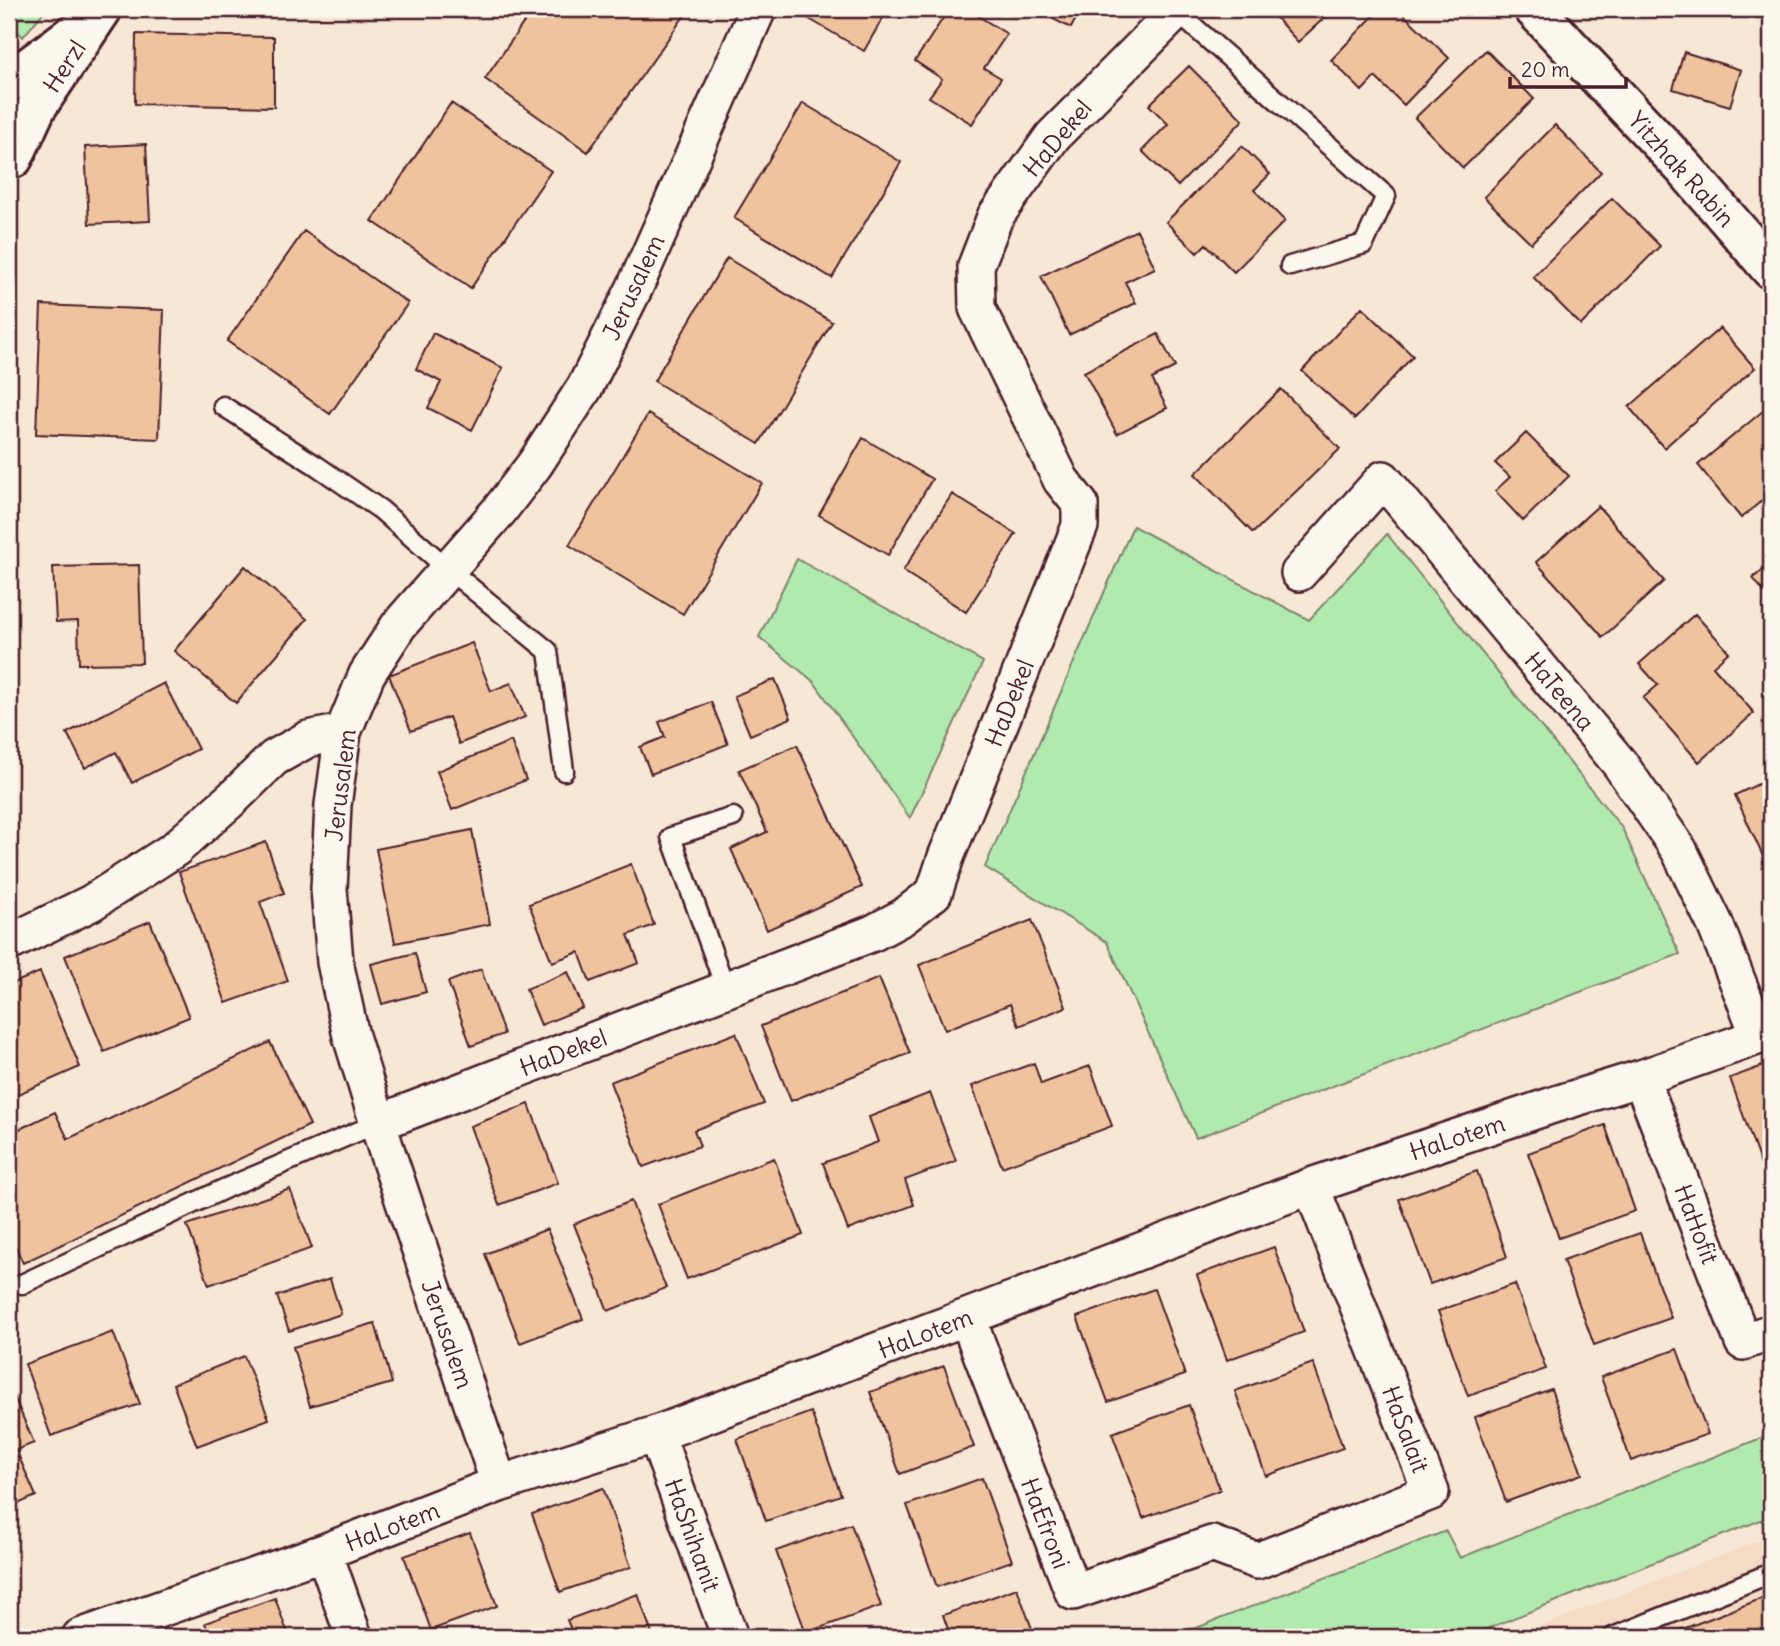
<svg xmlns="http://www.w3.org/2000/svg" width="1780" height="1646" viewBox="0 0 1780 1646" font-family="Delius,sans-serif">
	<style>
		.built { fill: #f5dcc4 }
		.green { fill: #b1eaaf; stroke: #7e846d; stroke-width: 2 }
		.building { fill: #efc39e; stroke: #4a1f2b; stroke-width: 2 }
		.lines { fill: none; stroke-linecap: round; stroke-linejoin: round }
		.lane-casing { stroke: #4a1f2b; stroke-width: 23 }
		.street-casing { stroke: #4a1f2b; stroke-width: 40 }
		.secondary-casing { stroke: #4a1f2b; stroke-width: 44 }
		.lane { stroke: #fbf7ec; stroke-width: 18 }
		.street { stroke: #fbf7ec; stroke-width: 35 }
		.secondary { stroke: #fbf7ec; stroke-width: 38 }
		.labels { text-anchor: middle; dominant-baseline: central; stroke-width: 6; stroke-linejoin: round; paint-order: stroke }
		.street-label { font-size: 24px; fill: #4a1f2b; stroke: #fbf7ec }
	</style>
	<rect width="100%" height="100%" fill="#f7e7d5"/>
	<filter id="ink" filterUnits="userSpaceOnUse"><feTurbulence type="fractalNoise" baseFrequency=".0143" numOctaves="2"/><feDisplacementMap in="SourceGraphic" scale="14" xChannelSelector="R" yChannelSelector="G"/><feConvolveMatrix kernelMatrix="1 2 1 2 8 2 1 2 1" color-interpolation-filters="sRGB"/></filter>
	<g filter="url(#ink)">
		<path class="built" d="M1771,1536v101h-258z"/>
		<path class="green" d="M9,9h37l-23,28 -14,-15z
			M1133,526l176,94 78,-86 235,294 58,126 -484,184 -89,-196 -122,-75z
			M797,559l186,103 -73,156 -96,-136 -55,-45z
			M1771,1434v82l-305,121h-293l273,-106 14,27z"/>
		<path class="building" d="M206,9h73v6l-73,-2z
			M533,9h156l-101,143 -103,-73z
			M808,9h80l-24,42 -60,-35z
			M949,9h18l40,25 -23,34 17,10 -29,46 -43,-27 13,-18 -27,-18z
			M1033,9h48l-10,19z
			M1268,9h66l-36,33z
			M1380,9h18l51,49 -45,47 -29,-28 -13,14 -31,-31z
			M1723,9h48v11z
			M136,34l138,3v70l-139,-3z
			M1486,50l48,49 -71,69 -48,-50z
			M1684,52l57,18 -11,36 -57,-17z
			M1189,66l54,54 -65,66 -36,-35 26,-27 -19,-19z
			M451,103l100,68 -80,117 -99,-67z
			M803,103l98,59 -69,116 -98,-60z
			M1555,125l46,47 -70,71 -47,-46z
			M146,144l4,77 -61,3 -4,-77z
			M1242,146l28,28 -16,16 31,31 -51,51 -28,-28 -9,9 -31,-31z
			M1612,198l48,48 -79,79 -48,-48z
			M1137,230l18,38 -30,14 11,21 -67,32 -28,-59z
			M304,231l104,72 -78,111 -103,-73z
			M727,258l105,64 -73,122 -105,-63z
			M41,305l123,5 -5,129 -123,-5z
			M1362,307l51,49 -58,63 -53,-48z
			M1720,328l35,40 -91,80 -35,-41z
			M433,333l70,35 -31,62 -44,-22 13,-26 -25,-13z
			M1158,334l17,33 -23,12 15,29 -50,26 -33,-62z
			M1281,389l59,60 -87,84 -58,-59z
			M1770,405l1,88 -30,25 -43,-53z
			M648,414l114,69 -79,131 -114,-69z
			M1526,433l43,43 -46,45 -28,-30 15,-14 -15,-14z
			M863,438l69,41 -44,76 -69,-40z
			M952,494l64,40 -50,78 -63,-41z
			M1598,506l66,75 -61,56 -67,-75z
			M1771,563v38l-18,-23z
			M139,565l3,98 -63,1 -1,-43 -22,1 -3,-55z
			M245,566l62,53 -71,84 -62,-52z
			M1695,614l34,38 -16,14 41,47 -55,49 -56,-64 15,-13 -19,-21z
			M472,643l19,48 20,-8 14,34 -66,27 -10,-27 -38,14 -22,-56z
			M775,679l16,39 -41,17 -16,-39z
			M164,683l34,66 -66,34 -16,-31 -31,16 -18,-35z
			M711,702l17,42 -77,30 -11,-27 25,-10 -6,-15z
			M511,741l15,39 -74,30 -15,-39z
			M797,745l65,142 -95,43 -36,-81 36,-17 -28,-62z
			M1771,778v96l-36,-79z
			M472,830l18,94 -95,19 -19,-94z
			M266,842l18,51 -24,9 28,79 -62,22 -47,-131z
			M631,864l23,61 -26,10 11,28 -49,19 -11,-30 -27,10 -23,-58z
			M1032,920l34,87 -47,19 -9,-22 -65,26 -26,-65z
			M150,921l39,96 -85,35 -39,-96z
			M415,953l11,39 -44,12 -11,-40z
			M481,969l23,65 -33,12 -23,-64z
			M40,972l40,95 -71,31v-113z
			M568,972l15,36 -42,17 -15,-36z
			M879,978l31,75 -119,48 -30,-75z
			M736,1033l28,71 -70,26 6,16 -57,21 -33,-85z
			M270,1042l40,83 -287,138 -14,-30v-99l46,-22 13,27z
			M1034,1063l7,21 49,-18 22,60 -110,41 -30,-81z
			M1771,1063v98l-10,4 -31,-87z
			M930,1093l26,68 -51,19 9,25 -66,25 -25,-67 55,-21 -9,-25z
			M529,1104l29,79 -59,22 -29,-79z
			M1605,1125l30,86 -76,27 -31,-85z
			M774,1158l29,77 -116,44 -29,-75z
			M1477,1171l30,86 -77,27 -31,-85z
			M290,1189l22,59 -103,37 -22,-60z
			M631,1201l35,87 -58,23 -34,-87z
			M547,1229l36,90 -63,24 -35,-89z
			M1640,1233l31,85 -77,27 -31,-85z
			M1274,1247l30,85 -77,28 -30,-85z
			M330,1279l11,35 -52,17 -12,-35z
			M1515,1284l31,85 -78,27 -30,-85z
			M1154,1289l31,86 -77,27 -31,-85z
			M375,1323l17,60 -82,23 -17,-59z
			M113,1332l27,72 -89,32 -26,-72z
			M1677,1349l31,85 -77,27 -30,-84z
			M244,1356l25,63 -72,27 -24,-62z
			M1313,1363l30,85 -77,28 -31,-85z
			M944,1366l30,81 -74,27 -30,-82z
			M9,1385l25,58 -18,7 20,46 -27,12z
			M1551,1389l31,85 -76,28 -31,-85z
			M1189,1405l31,85 -77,28 -31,-85z
			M811,1412l30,83 -75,26 -29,-82z
			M982,1478l30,83 -75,26 -30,-82z
			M603,1488l28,79 -71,25 -28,-78z
			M851,1524l30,82 -75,27 -30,-82z
			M470,1533l27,73 -66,24 -27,-74z
			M1017,1588l18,49h-84l-8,-22z
			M638,1594l15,43h-79l-7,-17z
			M1771,1595v42h-109z
			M275,1598l14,39h-79l-5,-14z"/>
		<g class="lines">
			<g class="lane-casing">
				<path id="lane" d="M1176,11l210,185 -22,48 -74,22
					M223,406l94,60 64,44 67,59 100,82 16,120
					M726,990l-55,-153 62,-20
					M22,1284l204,-96 152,-65
					M1613,1637l158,-64"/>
			</g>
			<g class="street-casing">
				<path id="street" d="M1299,573l84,-94 237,285 59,86 36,74 44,112
					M9,943l82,-40 84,-54 59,-52 40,-39 34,-19 35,-7
					M1641,1078l102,264 28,-10
					M378,1123l495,-190 30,-16 31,-24 12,-36 134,-331v-22l-19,-24 -84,-172 -1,-42 19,-49 58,-81 126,-127
					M967,1317l106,275 139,-48 45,17 174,-69 -120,-306
					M656,1434l74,203
					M499,1484l-114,-338 -34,-110 -16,-74 -6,-73 4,-84 10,-73 24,-58 32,-49 100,-114 36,-47 50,-77 50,-100 123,-278
					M324,1552l30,85
					M80,1637l244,-85 175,-68 157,-50 311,-117 344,-131 245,-82 85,-26 130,-46"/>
			</g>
			<g class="secondary-casing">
				<path id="secondary" d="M1534,9l151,160 86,100
					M9,82l63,-47
					M13,158l23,-50 66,-99"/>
			</g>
			<use href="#lane" class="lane"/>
			<use href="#street" class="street"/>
			<use href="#secondary" class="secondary"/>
		</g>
	</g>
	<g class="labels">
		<g class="street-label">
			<text transform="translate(64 66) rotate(-57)">Herzl</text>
			<text transform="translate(1057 138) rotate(-50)">HaDekel</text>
			<text transform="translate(1682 169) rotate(48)">Yitzhak Rabin</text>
			<text transform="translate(633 287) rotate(-65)">Jerusalem</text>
			<text transform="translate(1560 691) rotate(50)">HaTeena</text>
			<text transform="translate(1009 703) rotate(-68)">HaDekel</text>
			<text transform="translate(340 785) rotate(-83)">Jerusalem</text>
			<text transform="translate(563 1052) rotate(-21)">HaDekel</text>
			<text transform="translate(1457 1137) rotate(-18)">HaLotem</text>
			<text transform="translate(1697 1224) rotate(69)">HaHofit</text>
			<text transform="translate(925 1333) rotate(-21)">HaLotem</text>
			<text transform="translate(448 1334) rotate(71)">Jerusalem</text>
			<text transform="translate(1406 1429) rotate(69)">HaSalait</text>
			<text transform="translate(1046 1523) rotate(69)">HaEfroni</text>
			<text transform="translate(392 1526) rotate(-21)">HaLotem</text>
			<text transform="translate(693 1535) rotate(70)">HaShihanit</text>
		</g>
	</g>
	<rect width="1780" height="1646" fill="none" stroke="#fbf7ec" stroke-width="35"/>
	<rect x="18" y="18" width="1745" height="1611" fill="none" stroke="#4a1f2b" stroke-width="2.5" filter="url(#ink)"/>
	<path d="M1510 77v10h116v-10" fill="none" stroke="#4a1f2b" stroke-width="3.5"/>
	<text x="1521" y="77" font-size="21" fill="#4a1f2b" stroke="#fbf7ec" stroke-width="5" paint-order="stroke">20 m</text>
</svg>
